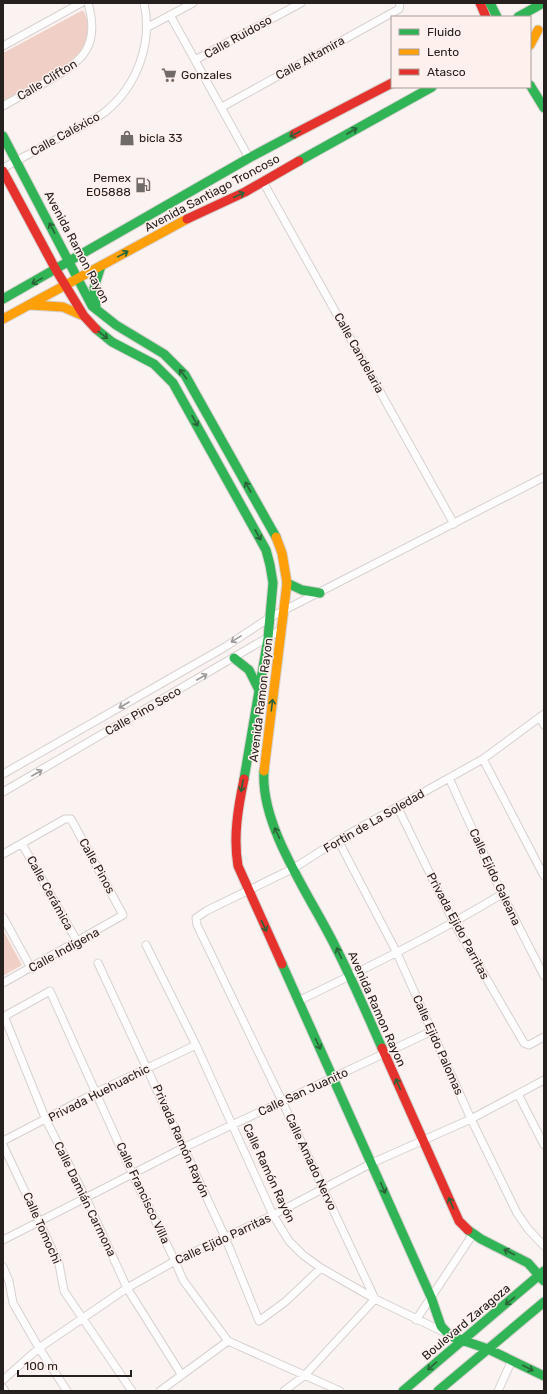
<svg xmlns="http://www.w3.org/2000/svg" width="547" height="1394" viewBox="0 0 547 1394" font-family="Rubik,sans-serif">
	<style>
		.green { fill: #f0d0c6 }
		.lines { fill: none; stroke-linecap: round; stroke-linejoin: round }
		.street-casing { stroke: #d7d1cf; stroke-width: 9 }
		.fast-casing { stroke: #d7d1cf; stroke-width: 11 }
		.slow-casing { stroke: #d7d1cf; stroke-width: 11 }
		.jam-casing { stroke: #d7d1cf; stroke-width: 11 }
		.street { stroke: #fefdfd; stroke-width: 7 }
		.fast { stroke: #30b455; stroke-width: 9 }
		.slow { stroke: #ff9f0a; stroke-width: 9 }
		.jam { stroke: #e5322d; stroke-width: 9 }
		.oneway { stroke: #2a6337 }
		.oneway2 { stroke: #9d9a99 }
		.labels { text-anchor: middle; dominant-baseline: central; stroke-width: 3; stroke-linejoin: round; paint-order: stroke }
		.street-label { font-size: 12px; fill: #26201f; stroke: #fef1ed }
		.poi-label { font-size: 12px; fill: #26201f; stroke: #fef1ed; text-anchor: start }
	</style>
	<rect width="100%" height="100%" fill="#faf3f1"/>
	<path class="green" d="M83,10c11,18 2,38 -11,53l-69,38v-48z
		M3,930l19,35 -19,11z"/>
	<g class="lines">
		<g class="street-casing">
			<path id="street" d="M170,15l79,143
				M148,27l45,-24
				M3,46l78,-43
				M195,60l106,-57
				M3,106c14,-8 29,-16 43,-24 35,-20 55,-34 42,-79
				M222,107l177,-98 1,-6
				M3,168c21,-11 43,-23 65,-35 12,-6 26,-13 37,-21 32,-26 48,-69 39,-109
				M263,182l191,342
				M540,717l4,8
				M483,759l61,117
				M3,774l222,-127 44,-29 275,-141
				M449,778l53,116 42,82
				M3,792l279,-163
				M397,806l57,117 70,120 5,2 15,-8
				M338,840l59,113 74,166 46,94 11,16 16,17
				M22,844l56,99
				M3,854l62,-35h6l52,96 -120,68
				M3,917l28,51
				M146,945l50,100 77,170 16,26 14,14 18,13 54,31 73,35
				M98,963l127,274 34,84 26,-19 36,-34
				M298,1001c69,-33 138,-67 204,-107
				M4,1016l42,104 40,78 41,90 54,86
				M3,1017l47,-26 82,182 43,88 8,19 45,61 112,50
				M518,1094l26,51
				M3,1141l94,-49 99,-47
				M3,1145l56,119 5,27 68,100
				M3,1240l180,-92 249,-117
				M3,1267l6,14 4,22 26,45 28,43
				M416,1320l57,-86
				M3,1380l36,-32 88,-60 48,-27 98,-46 99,-52 99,-44 73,-39
				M3,1388l2,3
				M160,1391l68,-50
				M284,1391l21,-16 70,-76 -93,-198 -85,-176 -1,-7 10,-7 88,-43 44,-28 145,-81 61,-45
				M498,1391l14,-31"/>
		</g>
		<g class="fast-casing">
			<path id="fast" d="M490,3l7,14
				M518,17l25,-14
				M530,85l14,23
				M3,136l89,170 24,19 48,29 21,21 91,162
				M299,161l133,-74
				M3,299l246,-141 45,-24
				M96,307l-2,-19 7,-22
				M96,329l16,13 42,22 19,19 93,167 4,15 3,18 -5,55 -24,141
				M287,583l15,7 18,3
				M234,658l15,12 10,20
				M264,771c-4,56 47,126 71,175 17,33 32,68 47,102
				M282,964l149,333 10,29 9,10 38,13 56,27
				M468,1230l13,9 47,24 16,18
				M403,1391l141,-120
				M438,1391l106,-89"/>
		</g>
		<g class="slow-casing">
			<path id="slow" d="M530,45l8,-15
				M30,305l33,2 18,8
				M3,319l184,-100
				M264,771l23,-188 -5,-30 -6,-16"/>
		</g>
		<g class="jam-casing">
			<path id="jam" d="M480,3l6,14
				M294,134l98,-51
				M3,171l53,99 28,46 12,13
				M187,219l58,-27 54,-31
				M244,779c-6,29 -11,58 -6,87l44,98
				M382,1048l77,173 9,9"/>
		</g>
		<use href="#street" class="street"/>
		<use href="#fast" class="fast"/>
		<use href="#slow" class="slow"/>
		<use href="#jam" class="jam"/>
	</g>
	<defs><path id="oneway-shaft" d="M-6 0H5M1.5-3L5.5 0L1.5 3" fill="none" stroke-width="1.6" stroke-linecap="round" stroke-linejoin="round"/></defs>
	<g class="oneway">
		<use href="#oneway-shaft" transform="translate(352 131) rotate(-30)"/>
		<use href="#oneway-shaft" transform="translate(295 134) rotate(152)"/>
		<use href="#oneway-shaft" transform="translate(239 195) rotate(-25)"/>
		<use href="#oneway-shaft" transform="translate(52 228) rotate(-118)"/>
		<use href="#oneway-shaft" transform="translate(123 254) rotate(-29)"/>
		<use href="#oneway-shaft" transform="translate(37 281) rotate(151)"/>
		<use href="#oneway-shaft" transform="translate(103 335) rotate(37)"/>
		<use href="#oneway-shaft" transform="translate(183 374) rotate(-127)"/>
		<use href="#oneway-shaft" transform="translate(195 421) rotate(61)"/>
		<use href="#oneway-shaft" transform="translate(248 487) rotate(-119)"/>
		<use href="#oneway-shaft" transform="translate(258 535) rotate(61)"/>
		<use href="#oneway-shaft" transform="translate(272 705) rotate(-83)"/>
		<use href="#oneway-shaft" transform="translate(242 786) rotate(100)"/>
		<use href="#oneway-shaft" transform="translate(277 833) rotate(-115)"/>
		<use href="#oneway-shaft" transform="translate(264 926) rotate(65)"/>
		<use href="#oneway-shaft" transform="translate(339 953) rotate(-115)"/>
		<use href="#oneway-shaft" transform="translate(318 1044) rotate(65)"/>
		<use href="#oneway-shaft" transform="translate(398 1084) rotate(-114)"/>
		<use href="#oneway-shaft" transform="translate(383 1188) rotate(66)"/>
		<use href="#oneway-shaft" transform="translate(451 1203) rotate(-114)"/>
		<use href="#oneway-shaft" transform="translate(509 1252) rotate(-153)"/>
		<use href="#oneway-shaft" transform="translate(510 1301) rotate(140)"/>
		<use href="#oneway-shaft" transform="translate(432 1366) rotate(139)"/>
		<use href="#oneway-shaft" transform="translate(528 1368) rotate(27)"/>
	</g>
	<g class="oneway2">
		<use href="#oneway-shaft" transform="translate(236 639) rotate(148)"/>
		<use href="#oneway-shaft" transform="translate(202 677) rotate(-30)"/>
		<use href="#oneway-shaft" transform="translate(124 705) rotate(150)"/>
		<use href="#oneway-shaft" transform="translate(37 773) rotate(-30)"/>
	</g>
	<defs>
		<g id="supermarket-bare" transform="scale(1.2)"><path d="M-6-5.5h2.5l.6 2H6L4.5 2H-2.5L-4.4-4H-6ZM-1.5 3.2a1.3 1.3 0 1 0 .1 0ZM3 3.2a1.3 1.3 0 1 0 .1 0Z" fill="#706a68" stroke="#fef1ed" stroke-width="2.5" paint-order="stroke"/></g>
		<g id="shop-bare" transform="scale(1.2)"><path d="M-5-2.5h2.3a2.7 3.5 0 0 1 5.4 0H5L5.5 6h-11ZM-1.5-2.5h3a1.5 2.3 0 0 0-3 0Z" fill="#706a68" stroke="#fef1ed" stroke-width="2.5" paint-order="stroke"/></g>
		<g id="fuel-bare" transform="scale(1.2)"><path d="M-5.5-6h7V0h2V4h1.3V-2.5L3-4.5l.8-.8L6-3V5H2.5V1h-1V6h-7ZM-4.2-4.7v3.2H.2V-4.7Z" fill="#706a68" stroke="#fef1ed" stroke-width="2.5" paint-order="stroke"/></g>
	</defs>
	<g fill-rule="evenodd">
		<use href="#supermarket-bare" x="169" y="75"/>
		<use href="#shop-bare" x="127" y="138"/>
		<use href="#fuel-bare" x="143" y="185"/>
	</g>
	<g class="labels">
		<g class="street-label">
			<text transform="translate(238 37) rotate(-29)">Calle Ruidoso</text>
			<text transform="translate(310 58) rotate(-29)">Calle Altamira</text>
			<text transform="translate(47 80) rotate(-31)">Calle Clifton</text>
			<text transform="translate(65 134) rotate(-29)">Calle Caléxico</text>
			<text transform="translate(212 193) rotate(-28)">Avenida Santiago Troncoso</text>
			<text transform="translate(77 247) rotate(62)">Avenida Ramon Rayon</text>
			<text transform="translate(359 353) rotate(61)">Calle Candelaria</text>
			<text transform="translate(261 700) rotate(-83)">Avenida Ramon Rayon</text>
			<text transform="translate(143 711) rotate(-30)">Calle Pino Seco</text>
			<text transform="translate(374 821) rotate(-30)">Fortin de La Soledad</text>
			<text transform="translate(97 866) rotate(61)">Calle Pinos</text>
			<text transform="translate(495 877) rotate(65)">Calle Ejido Galeana</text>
			<text transform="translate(50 893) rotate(61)">Calle Cerámica</text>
			<text transform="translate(458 926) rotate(62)">Privada Ejido Parritas</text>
			<text transform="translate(64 950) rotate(-29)">Calle Indígena</text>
			<text transform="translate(377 1009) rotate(66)">Avenida Ramon Rayon</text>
			<text transform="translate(438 1045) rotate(66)">Calle Ejido Palomas</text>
			<text transform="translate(303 1092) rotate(-25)">Calle San Juanito</text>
			<text transform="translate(99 1093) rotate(-27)">Privada Huehuachic</text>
			<text transform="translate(181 1141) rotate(66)">Privada Ramón Rayón</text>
			<text transform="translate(311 1162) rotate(65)">Calle Amado Nervo</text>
			<text transform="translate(269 1173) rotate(65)">Calle Ramón Rayón</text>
			<text transform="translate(143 1193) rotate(65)">Calle Francisco Villa</text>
			<text transform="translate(85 1199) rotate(64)">Calle Damián Carmona</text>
			<text transform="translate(42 1228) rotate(66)">Calle Tomochi</text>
			<text transform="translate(223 1239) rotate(-25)">Calle Ejido Parritas</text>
			<text transform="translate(466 1322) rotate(-40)">Boulevard Zaragoza</text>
		</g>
		<g class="poi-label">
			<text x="181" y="75">Gonzales</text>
			<text x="139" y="138">bicla 33</text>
			<text x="131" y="178" text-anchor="end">Pemex<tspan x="131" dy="14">E05888</tspan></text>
		</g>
	</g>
	<rect width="547" height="1394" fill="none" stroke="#26201f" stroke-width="8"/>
	<rect x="391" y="16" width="140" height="72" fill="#fef1ed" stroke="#a89d9b"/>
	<rect x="399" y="29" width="20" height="6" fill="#30b455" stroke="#a89d9b"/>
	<text x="427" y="36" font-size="12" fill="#26201f">Fluido</text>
	<rect x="399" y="49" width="20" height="6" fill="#ff9f0a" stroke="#a89d9b"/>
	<text x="427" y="56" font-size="12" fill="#26201f">Lento</text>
	<rect x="399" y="69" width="20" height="6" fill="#e5322d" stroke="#a89d9b"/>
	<text x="427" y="76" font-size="12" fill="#26201f">Atasco</text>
	<path d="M18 1370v6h113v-6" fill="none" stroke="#26201f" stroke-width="2"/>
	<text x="24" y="1370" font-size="12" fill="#26201f" stroke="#fef1ed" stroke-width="3" paint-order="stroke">100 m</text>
</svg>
